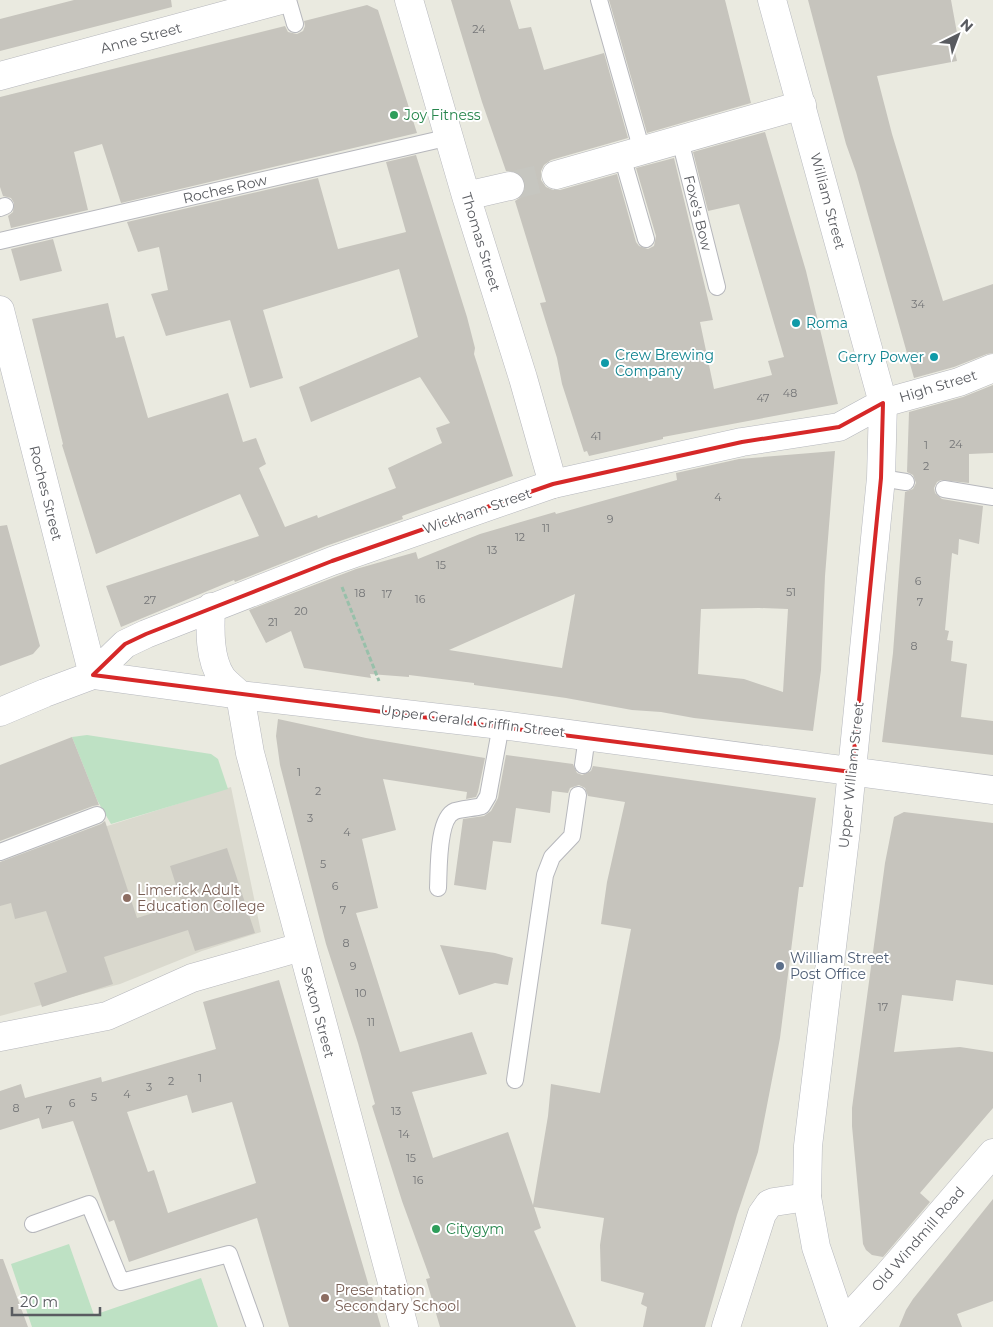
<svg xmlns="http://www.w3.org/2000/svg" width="993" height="1327" viewBox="0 0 993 1327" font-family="Montserrat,sans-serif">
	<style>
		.education { fill: #dad9ce }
		.green { fill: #bee1c4 }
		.building { fill: #c6c4bd; fill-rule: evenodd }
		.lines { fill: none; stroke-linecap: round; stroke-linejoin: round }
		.minor-tunnel { stroke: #c6c6c0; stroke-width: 28; stroke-dasharray: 28 14; stroke-linecap: butt }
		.service-casing { stroke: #b6b7bc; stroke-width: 18 }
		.minor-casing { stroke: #b6b7bc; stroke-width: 29 }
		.tertiary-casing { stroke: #b6b7bc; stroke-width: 29 }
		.secondary-casing { stroke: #b6b8be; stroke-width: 29 }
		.path { stroke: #98c0aa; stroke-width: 3; stroke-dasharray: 5 2.5; stroke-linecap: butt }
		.service { stroke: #fff; stroke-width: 16 }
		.minor { stroke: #fff; stroke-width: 28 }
		.tertiary { stroke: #fff; stroke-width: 28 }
		.secondary { stroke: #fff; stroke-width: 28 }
		.marked { fill: none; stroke: #d62828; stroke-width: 4; stroke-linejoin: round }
		.leisure-dot { fill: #2e9e5b; stroke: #fff; stroke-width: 2 }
		.culture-dot { fill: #0f9aa8; stroke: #fff; stroke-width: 2 }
		.education-dot { fill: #8d6e63; stroke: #fff; stroke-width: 2 }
		.service-dot { fill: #5c6f8a; stroke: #fff; stroke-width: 2 }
		.labels { text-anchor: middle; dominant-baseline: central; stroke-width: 4; stroke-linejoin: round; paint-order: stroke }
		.number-label { font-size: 11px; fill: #747577 }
		.street-label { font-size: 14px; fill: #595b60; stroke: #fff }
		.leisure-label { font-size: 14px; fill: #27864d; stroke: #fff; text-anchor: start }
		.culture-label { font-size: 14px; fill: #0d838f; stroke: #fff; text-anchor: start }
		.education-label { font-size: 14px; fill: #785e54; stroke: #fff; text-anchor: start }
		.service-label { font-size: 14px; fill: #4e5e75; stroke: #fff; text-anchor: start }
	</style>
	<rect width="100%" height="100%" fill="#eaeae0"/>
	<path class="education" d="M231,787l30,145 -59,19 -82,33 -120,32v-152l50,-20z"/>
	<path class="green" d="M87,735l124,19 7,5 10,30 -117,35 -14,-24 -25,-63z
		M69,1244l25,71 107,-37 17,49h-186l-21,-63z"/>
	<path class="building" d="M74,0h97l1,7 -172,44v-32z
		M451,0h59l9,29 12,-2 13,43 60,-17 24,85 -77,22 -7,5 -3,6v9l5,7 7,3h7l57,-16 19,68 3,4 9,3 6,-3 2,-10 -20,-68 38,-10 39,162 -13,2 14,67 58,-14 -4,-14 16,-4 -45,-153 -31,7 -15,-59 72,-20 41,139 32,133 -175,33v2l-74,17 -2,-5 -3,1 -22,-68 -5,-26 -17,-55 6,-1 -31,-101 6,-4 4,-6v-9l-3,-6 -7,-5h-9l-24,-69z
		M609,0h116l26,103 -104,30z
		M808,0h143l6,33 -3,15 3,13 -80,15 15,58 51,167 50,-17v69l-6,1 -33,13 -40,11 -58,-206 -10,-28z
		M367,5l11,5 39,123 -296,70 -19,-59 -28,8 14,58 -77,18 -3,-12 5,-4 1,-9 -3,-5 -8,-2 -3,-9v-90l285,-71 3,6 9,2 6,-3 2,-5 -1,-5z
		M416,155l51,162 8,31 -1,6 39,122 -111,40 1,3 -77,27 -91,36 -1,-2 -113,47 -15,-41 153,-50 -19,-42 -144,60 -34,-109 1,-1 -31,-125 76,-16 8,35 8,-2 24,82 80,-25 15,49 13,-4 10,26 -7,4 26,59 32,-12 1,3 78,-30 -8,-20 54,-25 -6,-15 14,-5 -30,-46 -109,45 -12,-35 119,-50 -19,-68 -136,41 20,68 -33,10 -20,-68 -64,16 -15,-42 17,-4 -9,-43 -21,5 -11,-30 191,-44 20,71 68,-17 -20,-70z
		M53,239l9,32 -42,10 -9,-32z
		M993,385v68l-24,1v29l-28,-3 -4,2 -3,6 1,5 7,6 41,7 -4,38 -20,-5 -1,16 -6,-2 -7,77 4,1 -2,9 6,1 -2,20 16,3 -6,53 32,4v34l-111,-13 11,-89 12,-161 8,-3 3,-6 -3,-8 -6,-3 2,-60 54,-15z
		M835,451l-10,125 -4,94 -8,61 -119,-13 -33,-6 -29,-2 -66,-12 -92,-13v-2l-65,-8v2l-39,-3 1,4 -67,-10 -13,-37 -25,12 -17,-33 107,-41 60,-17 2,7 62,-25 75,-22 1,2 121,-34 -1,-7 63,-14zM575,594l-13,74 -113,-18zM759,608l29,1 -5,83 -39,-13 -46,-5 3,-65z
		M7,525l33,121 -7,8 -33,12v-140z
		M278,719l88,19 119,20 -7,34 -2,5 -10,2 1,-7 -84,-13 13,51 -34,9 16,69 -22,5 44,139 72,-20 15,42 -75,18 21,66 75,-26 25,73 15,-89 3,-32 49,9 31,-164 -30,-5 6,-42 18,-80 -37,-6 -3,-8 -6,-3 -9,3 -2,5 -16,-2 -2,22 -34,-5 -5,35 -18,-2 -7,49 -32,-5 9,-66 21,-3 7,-5 7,-13 8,-43 67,9 4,9 5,2 9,-4 2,-5 223,32 -13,89h-4l-19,151 -22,114 -21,63 -32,112h-62l4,-20 -6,-3 3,-11 -43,-12 -1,-36 4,-27 -70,-11 7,21 -7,3 42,96h-136l-14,-48 4,-1 -28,-77 -30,-95 3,-2 -17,-61 -32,-99 -46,-179 -4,-29z
		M72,737l27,68 -6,1 -93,35v-76z
		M904,812l89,11v162l-37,-5 -3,21 -51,-6 -8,57 66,-5 33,5v56l-73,85 10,9 -47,55 -11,-2 -6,-5 -3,-6 -11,-118v-18l33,-245 9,-46z
		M105,821l32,97 45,-14 -12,-38 57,-18 28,85 -60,18 -7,-21 -84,27 9,27 -71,23 -8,-24 33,-11 -21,-61 -31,8 -4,-16 -11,3v-44l101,-38z
		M440,945l55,8 18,5 -5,27 -13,-2 -36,12z
		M279,980l56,191 46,156h-92l-32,-109 -128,44 -15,-42 -5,2 -36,-101 -31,8 -3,-11 -39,12v-39l21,-7 4,14 76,-21 1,5 114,-33 -13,-47zM187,1095l5,18 40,-11 24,81 -88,30 -14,-43 -6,2 -21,-60z
		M993,1199v102l-36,13 5,13h-63l7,-17 7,-11z
		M0,1259h3l25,68h-28z"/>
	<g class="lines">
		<path class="minor-tunnel" d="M510,186l46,-11"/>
		<g class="service-casing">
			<path id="service" d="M288,0l7,24
				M599,0l43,151
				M680,140l37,147
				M622,156l24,83
				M0,208l5,-2
				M0,241l450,-104
				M881,478l25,4
				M944,489l49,8
				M583,765l4,-29
				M0,852l97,-37
				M438,888c1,-17 -1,-70 17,-77 5,-2 20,-3 27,-5l6,-10 13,-71
				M515,1080l30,-205 7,-18 20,-21 6,-41
				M33,1224l56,-20 32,78 108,-28 26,73"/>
		</g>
		<g class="minor-casing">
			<path id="minor" d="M409,0l57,196 57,182 30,106
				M0,76l281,-76
				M556,175l246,-70
				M466,196l44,-10
				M883,403l76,-21 34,-14
				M0,1037l107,-21 85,-38 109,-31
				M842,1325l45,-49 106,-123
				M726,1327l36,-113 7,-10 5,-2 33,-5"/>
		</g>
		<g class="tertiary-casing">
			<path id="tertiary" d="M240,695l10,58 154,574"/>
		</g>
		<g class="secondary-casing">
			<path id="secondary" d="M772,0l111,403 -2,75 -35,352 -38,316 -1,51 9,50 27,80
				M0,310l93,365
				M211,607c-1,23 -2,52 11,71 5,6 12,11 18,17
				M93,675l147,20 261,30 492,65
				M0,712l45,-19 48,-18 32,-31 21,-10 186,-73 221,-77 189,-42 97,-15 44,-24"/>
		</g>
		<path class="path" d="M342,587l37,94"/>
		<use href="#service" class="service"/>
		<use href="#minor" class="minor"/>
		<use href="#tertiary" class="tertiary"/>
		<use href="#secondary" class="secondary"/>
	</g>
	<path class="marked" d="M883,403l-2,75 -29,294 -759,-97 32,-31 21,-10 186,-73 221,-77 189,-42 97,-15z"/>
	<g class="leisure-dot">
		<circle cx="394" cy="115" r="5"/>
		<circle cx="436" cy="1229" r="5"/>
	</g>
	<g class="culture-dot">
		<circle cx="796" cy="323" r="5"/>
		<circle cx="934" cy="357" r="5"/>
		<circle cx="605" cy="363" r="5"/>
	</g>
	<g class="education-dot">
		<circle cx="127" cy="898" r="5"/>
		<circle cx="325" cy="1298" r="5"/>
	</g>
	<circle class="service-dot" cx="780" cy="966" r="5"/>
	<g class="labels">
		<g class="number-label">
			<text x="479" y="29">24</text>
			<text x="918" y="304">34</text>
			<text x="790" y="393">48</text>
			<text x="763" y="398">47</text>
			<text x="596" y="436">41</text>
			<text x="956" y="444">24</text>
			<text x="926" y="445">1</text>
			<text x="926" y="466">2</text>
			<text x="718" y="497">4</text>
			<text x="610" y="519">9</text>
			<text x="546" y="528">11</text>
			<text x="520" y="537">12</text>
			<text x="492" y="550">13</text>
			<text x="441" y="565">15</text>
			<text x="918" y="581">6</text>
			<text x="791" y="592">51</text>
			<text x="360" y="593">18</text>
			<text x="387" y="594">17</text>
			<text x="420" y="599">16</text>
			<text x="150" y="600">27</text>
			<text x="920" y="602">7</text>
			<text x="301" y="611">20</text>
			<text x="273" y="622">21</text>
			<text x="914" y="646">8</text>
			<text x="299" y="772">1</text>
			<text x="318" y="791">2</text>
			<text x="310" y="818">3</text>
			<text x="347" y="832">4</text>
			<text x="323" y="864">5</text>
			<text x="335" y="886">6</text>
			<text x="343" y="910">7</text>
			<text x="346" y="943">8</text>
			<text x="353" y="966">9</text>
			<text x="361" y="993">10</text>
			<text x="883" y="1007">17</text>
			<text x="371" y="1022">11</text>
			<text x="200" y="1078">1</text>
			<text x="171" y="1081">2</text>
			<text x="149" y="1087">3</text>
			<text x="127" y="1094">4</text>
			<text x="94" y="1097">5</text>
			<text x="72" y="1103">6</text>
			<text x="16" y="1108">8</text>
			<text x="49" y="1110">7</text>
			<text x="396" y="1111">13</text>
			<text x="404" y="1134">14</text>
			<text x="411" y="1158">15</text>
			<text x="418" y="1180">16</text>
		</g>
		<g class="street-label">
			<text transform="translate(141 38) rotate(-15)">Anne Street</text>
			<text transform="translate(225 189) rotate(-13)">Roches Row</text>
			<text transform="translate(828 201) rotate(75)">William Street</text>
			<text transform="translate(698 213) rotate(76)">Foxe's Bow</text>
			<text transform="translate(481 242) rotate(73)">Thomas Street</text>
			<text transform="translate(938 386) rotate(-17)">High Street</text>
			<text transform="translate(46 493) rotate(76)">Roches Street</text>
			<text transform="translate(477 511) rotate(-19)">Wickham Street</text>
			<text transform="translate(473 721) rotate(7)">Upper Gerald Griffin Street</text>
			<text transform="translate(851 775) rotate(-84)">Upper William Street</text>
			<text transform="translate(318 1012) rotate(75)">Sexton Street</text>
			<text transform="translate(918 1239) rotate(-49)">Old Windmill Road</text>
		</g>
		<g class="leisure-label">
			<text x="404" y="115">Joy Fitness</text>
			<text x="446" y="1229">Citygym</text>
		</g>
		<g class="culture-label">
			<text x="806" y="323">Roma</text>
			<text x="615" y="355">Crew Brewing<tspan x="615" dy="16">Company</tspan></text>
			<text x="924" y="357" text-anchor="end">Gerry Power</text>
		</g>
		<g class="education-label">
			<text x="137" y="890">Limerick Adult<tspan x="137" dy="16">Education College</tspan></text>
			<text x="335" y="1290">Presentation<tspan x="335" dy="16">Secondary School</tspan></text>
		</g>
		<g class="service-label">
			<text x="790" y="958">William Street<tspan x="790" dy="16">Post Office</tspan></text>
		</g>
	</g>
	<g transform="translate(958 35) rotate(42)" stroke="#ffffff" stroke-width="4" paint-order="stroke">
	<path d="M0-4L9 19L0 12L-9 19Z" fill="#595b60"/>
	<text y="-8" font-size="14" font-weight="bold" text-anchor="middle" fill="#595b60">N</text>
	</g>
	<path d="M12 1307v8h88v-8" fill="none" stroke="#595b60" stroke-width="2.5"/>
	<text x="20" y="1307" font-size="15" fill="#595b60" stroke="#ffffff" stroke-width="4" paint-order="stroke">20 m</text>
</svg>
